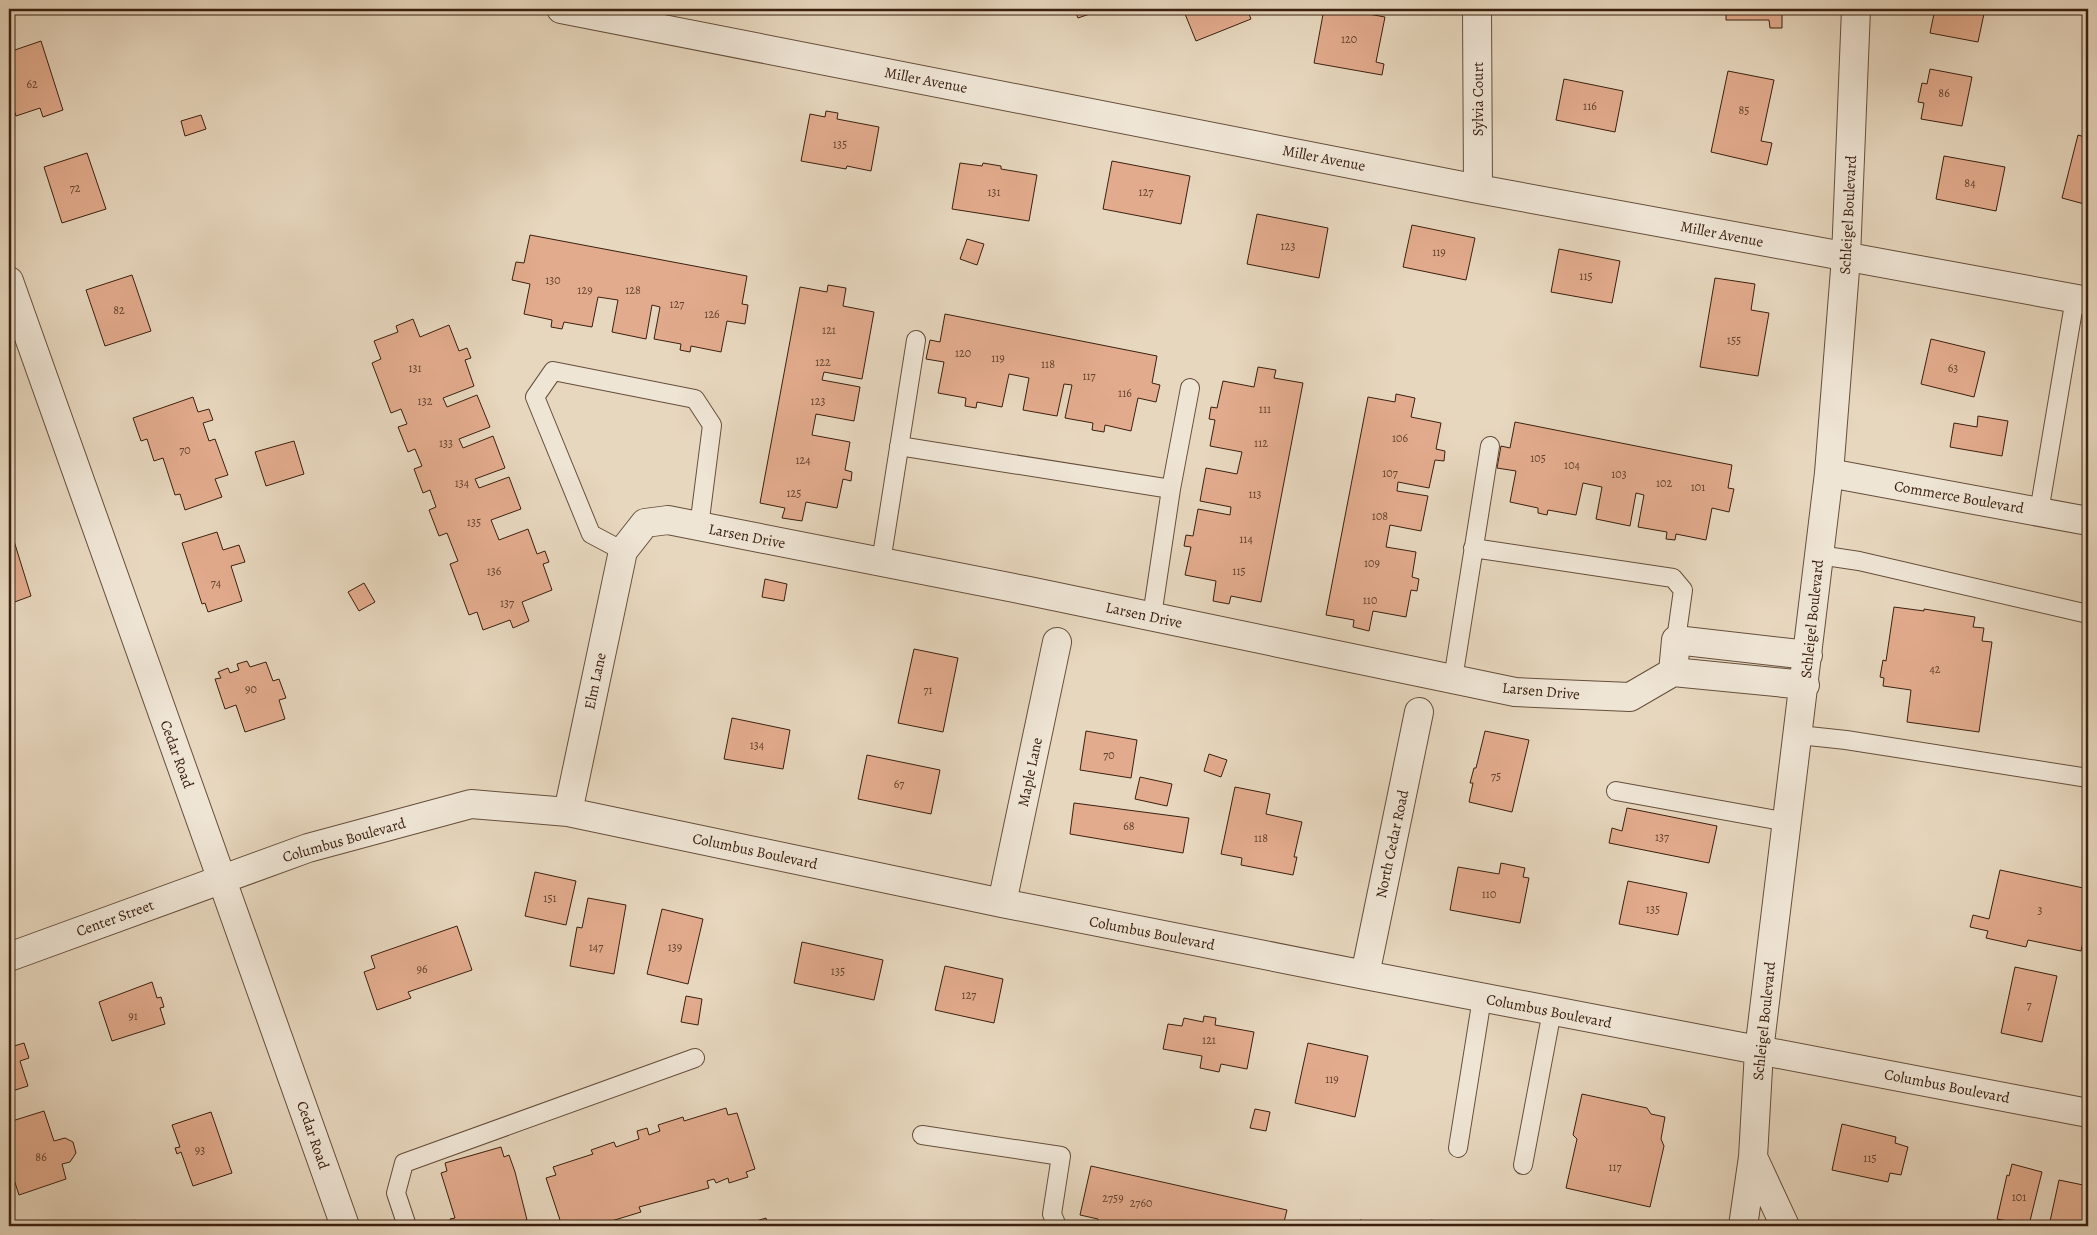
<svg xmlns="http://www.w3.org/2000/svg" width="2097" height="1235" viewBox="0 0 2097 1235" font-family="Alegreya,serif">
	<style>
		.building { fill: #e2ab8d; stroke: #3b200f }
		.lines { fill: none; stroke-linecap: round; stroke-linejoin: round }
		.service-casing { stroke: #664e3b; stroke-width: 20 }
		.minor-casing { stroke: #664e3b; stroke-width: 30 }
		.service { stroke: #efe5d5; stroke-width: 18 }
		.minor { stroke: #efe5d5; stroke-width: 28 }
		.labels { text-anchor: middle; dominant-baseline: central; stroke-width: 5; stroke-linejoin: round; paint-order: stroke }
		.number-label { font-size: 12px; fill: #65432e }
		.street-label { font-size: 15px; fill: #3b200f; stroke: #efe5d5 }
	</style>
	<rect width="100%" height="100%" fill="#e7d7be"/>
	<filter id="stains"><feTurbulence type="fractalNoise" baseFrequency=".004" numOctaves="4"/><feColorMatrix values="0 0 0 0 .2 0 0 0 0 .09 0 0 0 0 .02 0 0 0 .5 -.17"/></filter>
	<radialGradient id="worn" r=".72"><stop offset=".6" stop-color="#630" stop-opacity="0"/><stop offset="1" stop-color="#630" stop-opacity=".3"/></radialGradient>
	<path class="building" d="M1074,9h30l-26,9z
		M1183,9h64l4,10 -55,22z
		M1324,9l8,1v-1h9l44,8 -9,45 8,2 -2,11 -68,-12z
		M1726,9h56v19h-12l-1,-8h-43z
		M1935,9h50l-7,33 -48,-9z
		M41,41l22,69 -20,7 -3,-9 -24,8 -7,-21v-23l3,-1 -3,-19z
		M1930,69l42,8 -10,49 -41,-7 3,-16 -6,-1 4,-19 5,1z
		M1728,71l46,9 -13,61 11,2 -5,22 -56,-13z
		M1564,79l59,12 -8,41 -59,-12z
		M826,111l12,2 -1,6 42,8 -8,44 -24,-5 -1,3 -45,-8 9,-47 15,3z
		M201,115l5,14 -21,7 -4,-15z
		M2078,135l10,3v67l-26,-7z
		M87,153l19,56 -44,14 -18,-56z
		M1944,156l61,11 -9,44 -60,-12z
		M1112,161l78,15 -9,48 -78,-15z
		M960,163l22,3 1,-3 18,3v3l36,6 -8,46 -77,-12z
		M1257,214l71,14 -9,50 -72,-14z
		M1412,225l63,13 -9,42 -63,-13z
		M530,235l217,41 -5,28 6,1 -3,19 -18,-3 -6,31 -30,-6 -1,6 -10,-2 1,-6 -27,-5 6,-32 -8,-2 -6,34 -34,-7 6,-32 -20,-3 -6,30 -28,-5 -2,7 -11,-2 1,-7 -28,-6 6,-30 -18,-4 4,-18 8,1z
		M967,239l17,5 -7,21 -17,-6z
		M1559,249l61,12 -8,42 -61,-11z
		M132,275l19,56 -46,15 -19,-56z
		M1715,278l40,6 -4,26 18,3 -11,63 -58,-9z
		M828,285l18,3 -3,18 31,6 -12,67 -38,-7 -2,8 38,7 -6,34 -38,-7 -4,21 38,7 -5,28 7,2 -1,9 -8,-2 -6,29 -31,-6 -4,19 -20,-3 3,-10 -25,-5 40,-216 27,5z
		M945,314l212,42 -5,27 8,2 -4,17 -18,-4 -7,33 -26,-6 -1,7 -12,-2 1,-7 -28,-5 7,-33 -8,-1 -7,32 -34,-6 6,-32 -20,-4 -7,33 -25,-5 -1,6 -11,-2 1,-8 -28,-5 6,-31 -18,-3 4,-19 10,2z
		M413,319l7,18 29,-12 10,26 8,-3 4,10 -6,2 9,26 -31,12 4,9 30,-12 13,32 -31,12 4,9 30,-12 12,32 -30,11 4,9 30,-11 12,32 -30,11 8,20 29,-11 9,25 8,-3 4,11 -6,2 9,26 -30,12 7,19 -16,7 -3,-8 -27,10 -6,-18 -8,3 -19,-51 8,-3 -11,-28 -8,3 -10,-26 7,-3 -6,-17 -7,3 -9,-24 8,-3 -7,-17 -7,3 -10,-25 9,-3 -6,-15 -10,4 -19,-50 9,-4 -7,-18 24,-9 -2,-6z
		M1931,339l54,13 -11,45 -53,-13z
		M1258,367l18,3 -2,8 29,5 -42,219 -30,-6 -2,8 -16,-3 3,-20 -31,-6 6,-28 -7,-1 2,-11 7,1 5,-27 32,6 1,-8 -31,-6 6,-33 31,6 5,-22 -32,-6 5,-26 -6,-1 2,-12 6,1 6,-27 31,6z
		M1396,394l19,4 -4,19 30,6 -5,26 9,2 -1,10 -9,-1 -6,28 -31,-6 -1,9 31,5 -7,35 -31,-6 -4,22 30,5 -4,25 7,2 -2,12 -6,-1 -5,27 -33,-6 -4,20 -16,-4 1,-7 -28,-5 42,-218 27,5z
		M193,397l5,15 11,-3 4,11 -10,3 6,18 6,-2 13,36 -13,4 7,18 -37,13 -5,-16 -5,1 -12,-37 -9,3 -7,-22 -6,2 -8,-23z
		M1978,416l30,5 -6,35 -52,-9 4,-24 23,4z
		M1515,422l217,43 -4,23 6,1 -5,23 -17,-4 -6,32 -30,-6 -1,6 -9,-1 1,-7 -29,-5 6,-32 -8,-2 -6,33 -34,-7 6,-32 -19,-4 -7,32 -28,-5 -1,5 -9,-2v-5l-28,-6 6,-31 -19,-3 4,-22 9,2z
		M294,441l10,33 -38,12 -11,-34z
		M217,532l6,18 16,-5 6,17 -14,4 11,35 -34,11 -3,-9 -3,1 -20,-61z
		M14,541l17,55 -22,8v-62z
		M765,579l22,5 -3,17 -22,-4z
		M364,583l11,19 -16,9 -11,-19z
		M1894,607l30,4v-2l51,8 -2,10 11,1 -2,13 10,1 -13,90 -72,-10 4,-32 -28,-4 1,-8 -4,-1 3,-17 3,1z
		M914,649l44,9 -15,74 -45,-9z
		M247,661l3,6 16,-5 7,19 6,-2 7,19 -7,2 6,19 -40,13 -9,-27 -11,4 -10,-30 6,-1 -3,-6 10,-4 2,5 9,-3 -2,-6z
		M732,718l58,12 -7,39 -59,-10z
		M1086,731l51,9 -6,38 -51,-8z
		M1485,731l44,9 -17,72 -43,-10 4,-19h-3l4,-15h2z
		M1209,754l18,6 -6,17 -17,-6z
		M867,755l73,15 -9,44 -73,-15z
		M1140,777l32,7 -5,22 -32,-7z
		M1235,787l35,7 -4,20 36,8 -8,35h3l-4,18 -52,-10 1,-7 -21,-4z
		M1074,803l115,15 -6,35 -113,-19z
		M1627,808l90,18 -8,37 -100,-20 3,-15 10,3z
		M1501,863l24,5 -2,9 6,1 -9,45 -70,-13 8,-43 41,7z
		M2000,870l88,19 -4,14 4,1v30l-3,-1 -4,18 -53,-11 -2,7 -40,-9 2,-7 -18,-4 3,-12 16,4z
		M535,872l41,9 -10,44 -41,-9z
		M1628,881l59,12 -9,42 -59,-11z
		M588,898l38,7 -12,69 -44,-8 7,-39 5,1z
		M662,909l41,10 -15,65 -41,-10z
		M457,926l15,44 -64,22 3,6 -34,12 -13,-38 11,-4 -4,-12z
		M802,942l81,18 -9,40 -80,-17z
		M945,966l58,13 -9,44 -59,-13z
		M2015,967l42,9 -15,66 -41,-9z
		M152,982l5,16 4,-1 3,10 -4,1 5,16 -53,17 -13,-39z
		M686,996l16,3 -4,26 -17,-3z
		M1204,1016l12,2 -1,7 39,7 -7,37 -26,-5 -2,8 -19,-4 2,-12 -39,-7 5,-25 14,2 2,-8 19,4z
		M9,1038h2l3,8 10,-3 5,15 -9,3 8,25 -19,6z
		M1308,1043l60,13 -13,61 -60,-14z
		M1582,1094l65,14 4,6 14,3 -4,22 3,7 -14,61 -84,-19 11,-49 -4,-4z
		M726,1108l2,7 9,-2 18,56 -9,3 2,5 -19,6 -1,-5 -12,5 -2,-4 -7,2 2,7 -70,19 2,5 -46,14h-33l-16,-48 10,-3 -3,-8 40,-13 -2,-4 23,-8 2,5 23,-8 -2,-8 10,-3 2,7 11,-4 -2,-6 25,-8 1,4z
		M1255,1109l15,3 -4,19 -16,-3z
		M44,1111l10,30 11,-3 8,4 3,11 -6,9 -8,2 4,15 -47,16 -10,-31v-42z
		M211,1112l21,61 -39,13 -12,-34 -4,2 -2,-6 5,-1 -8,-22z
		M1842,1124l54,13 -1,6 13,4 -7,28 -11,-2 -2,9 -56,-12z
		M501,1147l3,10 5,-2 6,17 12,48 -4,1 1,5h-71l-3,-7 5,-1 -14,-45 6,-2 -2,-8z
		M2012,1164l30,8 -13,53 -32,-6 10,-44 2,1z
		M1091,1166l196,44 -4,16h-187l2,-7 -18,-4z
		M2059,1180l29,6v40h-39z
		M766,1218l2,8h-28z
		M135,1220l1,6h-23z
		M1360,1220l30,6h-31z
		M1431,1220l32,6h-33z"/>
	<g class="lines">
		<g class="service-casing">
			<path id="service" d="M899,446l272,43
				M2039,512l36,-214
				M1473,548l200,30 10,12 -7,50
				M623,551l-32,-17 -56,-137 18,-26 142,28 17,26 -13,102
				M1819,555l40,6 229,53
				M881,562l35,-222
				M1152,616l19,-127 19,-101
				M1453,679l37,-233
				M1799,735l47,5 242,38
				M1616,791l172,31
				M922,1135l139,21 -9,58 5,12
				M1458,1148l24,-150
				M1523,1165l29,-154
				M407,1226l-11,-33 8,-30 291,-105"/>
		</g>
		<g class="minor-casing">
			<path id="minor" d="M561,9l917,180 610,112
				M1477,9l1,180
				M9,281l336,945
				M1829,473l259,48
				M1673,672l3,-32 132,15
				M568,812l55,-261 22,-28 23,-3 361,71 486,101 115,5 43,-25 132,13
				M1002,903l55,-261
				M9,957l299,-109 163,-44 97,8 434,91 363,72 723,138
				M1365,975l54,-263
				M1753,1157l32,69
				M1743,1226l10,-69 6,-106 70,-578 17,-216 10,-248"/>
		</g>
		<use href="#service" class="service"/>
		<use href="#minor" class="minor"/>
	</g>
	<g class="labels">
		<g class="number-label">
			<text x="1349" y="39">120</text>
			<text x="32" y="84">62</text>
			<text x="1944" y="93">86</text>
			<text x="1590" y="106">116</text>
			<text x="1744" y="110">85</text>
			<text x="840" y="144">135</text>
			<text x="1970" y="183">84</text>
			<text x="75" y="188">72</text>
			<text x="994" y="192">131</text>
			<text x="1146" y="192">127</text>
			<text x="1288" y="246">123</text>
			<text x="1439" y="252">119</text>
			<text x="1586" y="276">115</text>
			<text x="553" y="280">130</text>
			<text x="585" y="290">129</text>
			<text x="633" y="290">128</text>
			<text x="677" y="304">127</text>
			<text x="119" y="310">82</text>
			<text x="712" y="314">126</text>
			<text x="829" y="330">121</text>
			<text x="1734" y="340">155</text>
			<text x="963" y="353">120</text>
			<text x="998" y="358">119</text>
			<text x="823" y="362">122</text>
			<text x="1048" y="364">118</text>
			<text x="415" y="368">131</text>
			<text x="1953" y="368">63</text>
			<text x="1089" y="376">117</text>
			<text x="1125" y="393">116</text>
			<text x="425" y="401">132</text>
			<text x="818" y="401">123</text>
			<text x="1265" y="409">111</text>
			<text x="1400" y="438">106</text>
			<text x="446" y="443">133</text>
			<text x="1261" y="443">112</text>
			<text x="185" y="450">70</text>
			<text x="1538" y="458">105</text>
			<text x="803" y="460">124</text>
			<text x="1572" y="465">104</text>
			<text x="1390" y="473">107</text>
			<text x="1619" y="474">103</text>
			<text x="462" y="483">134</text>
			<text x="1664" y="483">102</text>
			<text x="1698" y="487">101</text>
			<text x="794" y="493">125</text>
			<text x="1255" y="494">113</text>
			<text x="1380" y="516">108</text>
			<text x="474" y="522">135</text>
			<text x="1246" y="539">114</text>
			<text x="1372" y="563">109</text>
			<text x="494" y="571">136</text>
			<text x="1239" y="571">115</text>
			<text x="216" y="583">74</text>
			<text x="1370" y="600">110</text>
			<text x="507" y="603">137</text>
			<text x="1935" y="669">42</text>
			<text x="251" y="689">90</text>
			<text x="928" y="690">71</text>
			<text x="757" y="745">134</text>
			<text x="1109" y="755">70</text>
			<text x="1496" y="776">75</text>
			<text x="899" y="784">67</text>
			<text x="1129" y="826">68</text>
			<text x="1662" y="837">137</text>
			<text x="1261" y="838">118</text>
			<text x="1489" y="894">110</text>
			<text x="550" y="898">151</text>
			<text x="1653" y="909">135</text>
			<text x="2040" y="910">3</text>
			<text x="596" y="947">147</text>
			<text x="675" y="947">139</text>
			<text x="422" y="969">96</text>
			<text x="838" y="971">135</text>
			<text x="969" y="995">127</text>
			<text x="2029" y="1005">7</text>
			<text x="133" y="1016">91</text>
			<text x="1209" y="1040">121</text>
			<text x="1332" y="1079">119</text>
			<text x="200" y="1150">93</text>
			<text x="41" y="1157">86</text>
			<text x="1870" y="1158">115</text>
			<text x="1615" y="1167">117</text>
			<text x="2019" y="1197">101</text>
			<text x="1113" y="1198">2759</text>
			<text x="1141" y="1203">2760</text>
		</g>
		<g class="street-label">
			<text transform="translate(926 80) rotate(11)">Miller Avenue</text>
			<text transform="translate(1478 99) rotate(-90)">Sylvia Court</text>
			<text transform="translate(1324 158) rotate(11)">Miller Avenue</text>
			<text transform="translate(1848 215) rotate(-87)">Schleigel Boulevard</text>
			<text transform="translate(1722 234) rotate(11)">Miller Avenue</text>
			<text transform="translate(1959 497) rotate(10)">Commerce Boulevard</text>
			<text transform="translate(747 536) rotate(11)">Larsen Drive</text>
			<text transform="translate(1144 615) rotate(12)">Larsen Drive</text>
			<text transform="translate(1812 619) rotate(-84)">Schleigel Boulevard</text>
			<text transform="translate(595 681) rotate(-78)">Elm Lane</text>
			<text transform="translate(1541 691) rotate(5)">Larsen Drive</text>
			<text transform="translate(177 754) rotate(70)">Cedar Road</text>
			<text transform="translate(1030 772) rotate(-78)">Maple Lane</text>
			<text transform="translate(344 840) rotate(-16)">Columbus Boulevard</text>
			<text transform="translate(1392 844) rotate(-78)">North Cedar Road</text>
			<text transform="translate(755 851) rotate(12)">Columbus Boulevard</text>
			<text transform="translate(115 918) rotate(-20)">Center Street</text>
			<text transform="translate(1152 933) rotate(11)">Columbus Boulevard</text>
			<text transform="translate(1549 1011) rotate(11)">Columbus Boulevard</text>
			<text transform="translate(1764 1021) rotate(-84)">Schleigel Boulevard</text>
			<text transform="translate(1947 1086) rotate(11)">Columbus Boulevard</text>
			<text transform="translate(313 1135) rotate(71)">Cedar Road</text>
		</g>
	</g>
	<rect width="2097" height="1235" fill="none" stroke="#e7d7be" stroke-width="30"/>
	<rect x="10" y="10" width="2077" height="1215" fill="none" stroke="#3b200f" stroke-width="2.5"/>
	<rect x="15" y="15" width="2067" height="1205" fill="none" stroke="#3b200f"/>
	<rect width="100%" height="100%" filter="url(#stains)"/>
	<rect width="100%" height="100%" fill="url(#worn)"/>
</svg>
